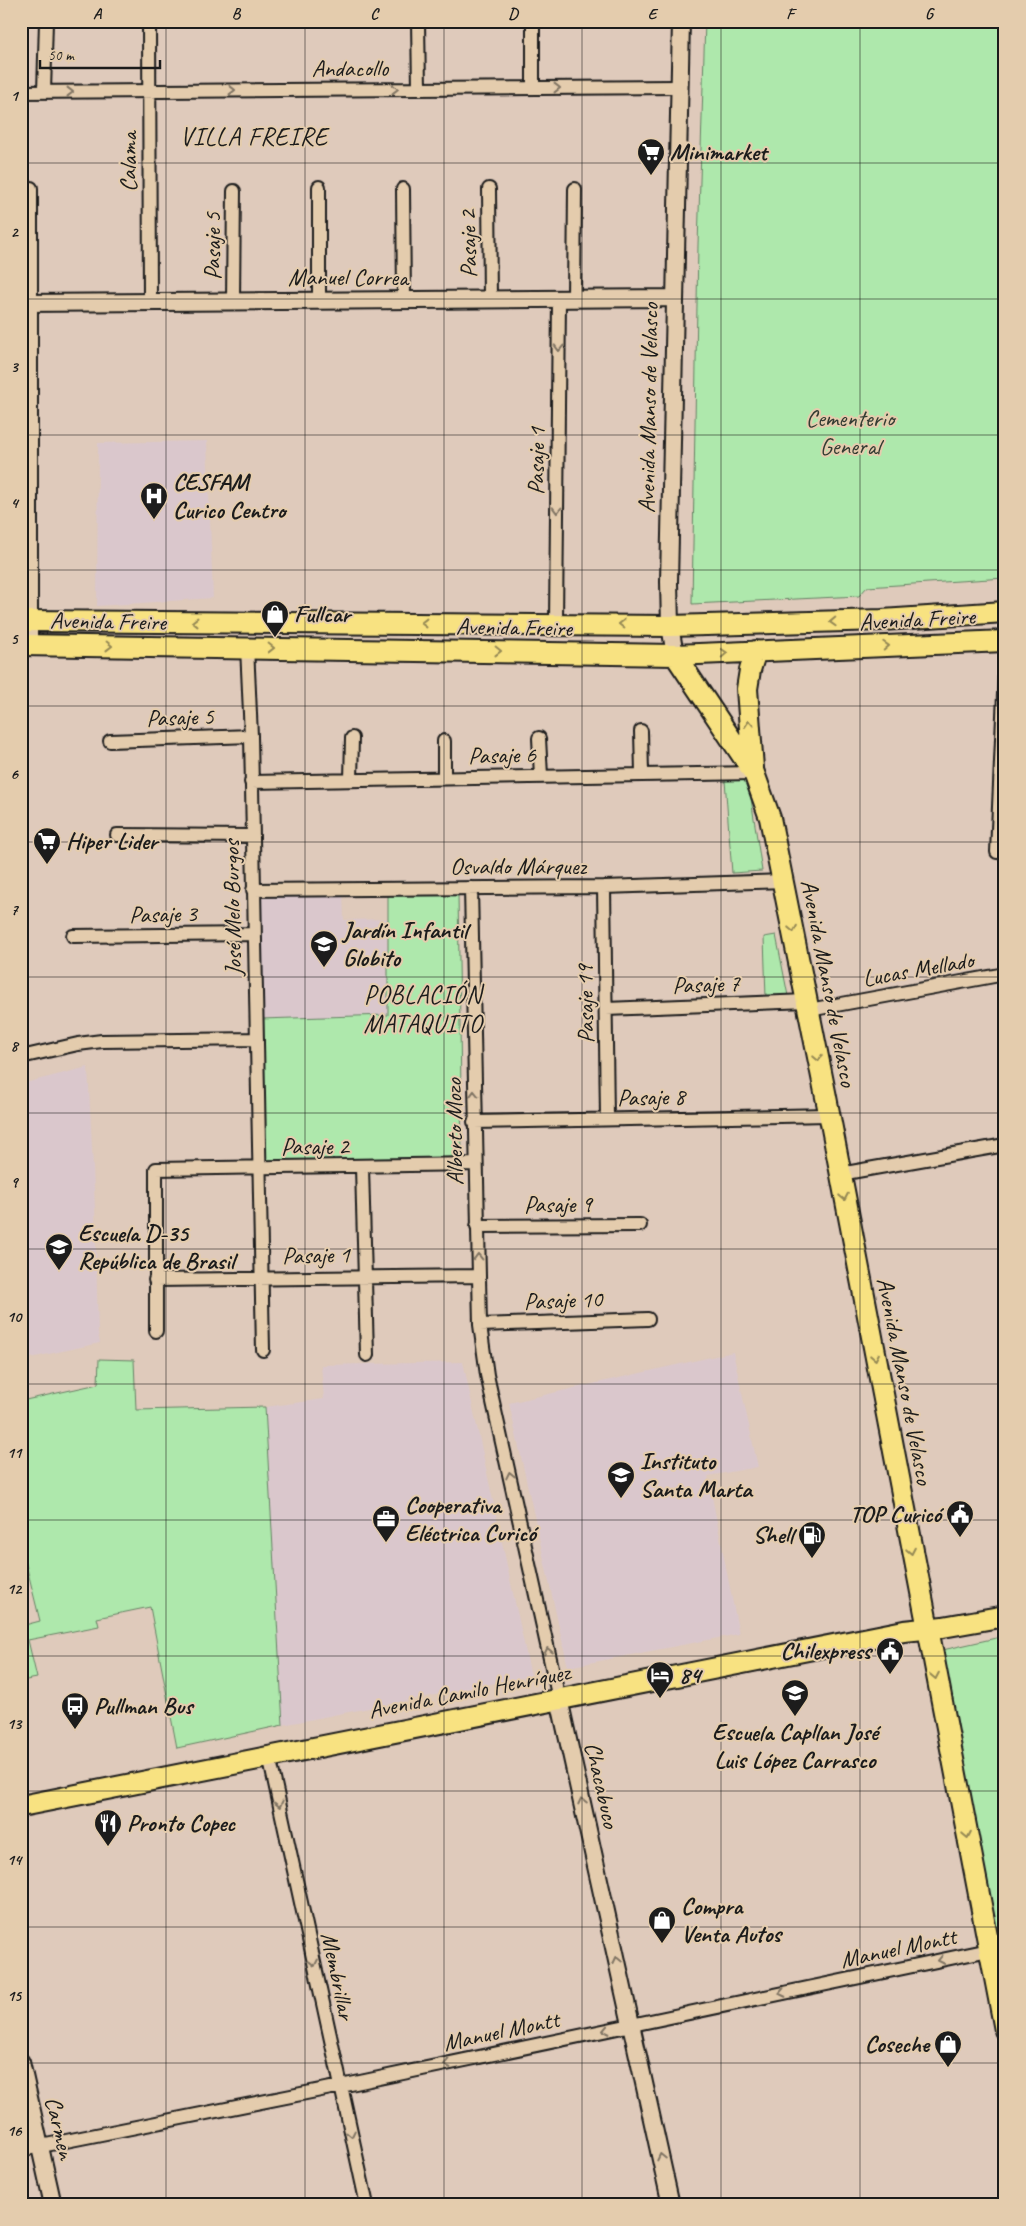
<svg xmlns="http://www.w3.org/2000/svg" width="1026" height="2226" viewBox="0 0 1026 2226" font-family="Caveat,sans-serif">
	<style>
		.built { fill: #dac7cc }
		.green { fill: #aee8ac; stroke: #658264 }
		.lines { fill: none; stroke-linecap: round; stroke-linejoin: round }
		.minor-casing { stroke: #1c1c1c; stroke-width: 16 }
		.tertiary-casing { stroke: #1c1c1c; stroke-width: 20 }
		.primary-casing { stroke: #1c1c1c; stroke-width: 24 }
		.minor { stroke: #e4ccad; stroke-width: 12 }
		.tertiary { stroke: #e4ccad; stroke-width: 16 }
		.primary { stroke: #f8e281; stroke-width: 20 }
		.oneway { stroke: #807464 }
		.oneway2 { stroke: #958954 }
		.grid { fill: none; stroke: #1c1c1c; stroke-width: 1; stroke-opacity: 0.55 }
		.labels { text-anchor: middle; dominant-baseline: central; stroke-width: 4; stroke-linejoin: round; paint-order: stroke }
		.street-label { font-size: 24px; fill: #1c1c1c; stroke: #e4ccad }
		.poi-label { font-size: 24px; font-weight: bold; fill: #1c1c1c; stroke: #e4ccad; text-anchor: start }
		.park-label { font-size: 24px; fill: #323b32; stroke: #e4ccad }
		.neighbourhood-label { font-size: 25px; letter-spacing: 1px; fill: #1c1c1c; stroke: #e4ccad }
		.neatline { fill: none; stroke: #1c1c1c; stroke-width: 2 }
		.grid-label { font-size: 16px; text-anchor: middle; font-weight: bold; fill: #1c1c1c }
	</style>
	<rect width="100%" height="100%" fill="#dfcabb"/>
	<filter id="ink" filterUnits="userSpaceOnUse"><feTurbulence type="fractalNoise" baseFrequency=".02" numOctaves="2"/><feDisplacementMap in="SourceGraphic" scale="10" xChannelSelector="R" yChannelSelector="G"/><feConvolveMatrix kernelMatrix="1 2 1 2 8 2 1 2 1" color-interpolation-filters="sRGB"/></filter>
	<g filter="url(#ink)">
		<path class="built" d="M207,441l6,157 -116,8 1,-163z
			M343,893l1,27 43,-1 1,96 -127,4 -1,-124z
			M88,1067l7,141 3,125 2,10 -79,17v-276z
			M733,1352l25,115 -50,9 31,158 -171,33 -59,-264z
			M463,1362l68,314 -248,49 -18,-318 59,-8 -3,-34z"/>
		<path class="green" d="M705,21h300v557l-138,9 -8,9 -167,8 6,-359z
			M748,779l14,92 -30,2 -7,-93z
			M388,894h70l4,263 -198,5 -3,-143 127,-4z
			M776,935l12,61 -22,2 -2,-61z
			M99,1359l35,1 2,50 129,-3 18,318 -106,23 -27,-141 -53,11 2,8 -71,14 9,38 -16,3v-55l19,-5 -15,-61h-4v-159l77,-17z
			M1005,1636v346l-67,-331z"/>
		<g class="lines">
			<g class="minor-casing">
				<path id="minor" d="M149,21l1,281
					M418,21l1,68
					M533,21v67
					M21,92l658,-5
					M44,92l2,-71
					M319,187v114
					M403,189l1,111
					M489,189l1,110
					M574,299l1,-110
					M233,301l1,-110
					M556,623l3,-324
					M31,645v-457
					M247,647l4,89 12,614
					M641,731l1,42
					M539,738l2,38
					M110,741l141,-5
					M444,741v37
					M351,780l1,-42
					M251,782l503,-9
					M117,835l135,1
					M997,852l8,-181
					M604,887l3,232
					M471,888l9,437 7,50 72,324
					M253,890l351,-3 179,-6
					M73,936l180,-2
					M606,1009l201,-8
					M809,1010l196,-36
					M21,1057l57,-13 24,-3 155,-2
					M474,1122l355,-7
					M362,1167l5,188
					M840,1174l165,-29
					M477,1226l163,-1
					M155,1280l323,-4
					M480,1325l168,-6
					M156,1331v-162l319,-5
					M269,1756l98,449
					M21,2150l320,-64 648,-136"/>
			</g>
			<g class="tertiary-casing">
				<path id="tertiary" d="M21,303l654,-5
					M675,655l-5,-29 -1,-44 12,-561
					M559,1699l112,506
					M21,2062l32,143"/>
			</g>
			<g class="primary-casing">
				<path id="primary" d="M21,621l649,5 212,-6 123,-8
					M21,645l654,10 330,-14
					M675,655l79,118 16,45 56,279 179,933
					M753,768l-6,-79 3,-19 6,-19
					M21,1806l883,-175 39,-4 62,-11"/>
			</g>
			<use href="#minor" class="minor"/>
			<use href="#tertiary" class="tertiary"/>
			<use href="#primary" class="primary"/>
		</g>
		<defs><path id="oneway-chevron" d="M-2-3.5L2.5 0L-2 3.5" fill="none" stroke-width="1.6" stroke-linecap="round" stroke-linejoin="round" transform="scale(1.25)"/></defs>
		<g class="oneway">
			<use href="#oneway-chevron" transform="translate(557 88)"/>
			<use href="#oneway-chevron" transform="translate(395 89)"/>
			<use href="#oneway-chevron" transform="translate(232 90)"/>
			<use href="#oneway-chevron" transform="translate(70 92)"/>
			<use href="#oneway-chevron" transform="translate(559 348) rotate(91)"/>
			<use href="#oneway-chevron" transform="translate(557 510) rotate(91)"/>
			<use href="#oneway-chevron" transform="translate(474 1094) rotate(-91)"/>
			<use href="#oneway-chevron" transform="translate(478 1257) rotate(-91)"/>
			<use href="#oneway-chevron" transform="translate(510 1475) rotate(-102)"/>
			<use href="#oneway-chevron" transform="translate(548 1651) rotate(-102)"/>
			<use href="#oneway-chevron" transform="translate(582 1801) rotate(-103)"/>
			<use href="#oneway-chevron" transform="translate(279 1804) rotate(78)"/>
			<use href="#oneway-chevron" transform="translate(617 1960) rotate(-103)"/>
			<use href="#oneway-chevron" transform="translate(941 1960) rotate(168)"/>
			<use href="#oneway-chevron" transform="translate(314 1963) rotate(78)"/>
			<use href="#oneway-chevron" transform="translate(782 1993) rotate(168)"/>
			<use href="#oneway-chevron" transform="translate(606 2030) rotate(168)"/>
			<use href="#oneway-chevron" transform="translate(447 2064) rotate(168)"/>
			<use href="#oneway-chevron" transform="translate(351 2134) rotate(78)"/>
			<use href="#oneway-chevron" transform="translate(661 2157) rotate(-103)"/>
		</g>
		<g class="oneway2">
			<use href="#oneway-chevron" transform="translate(195 622) rotate(-180)"/>
			<use href="#oneway-chevron" transform="translate(833 622) rotate(178)"/>
			<use href="#oneway-chevron" transform="translate(424 623) rotate(-180)"/>
			<use href="#oneway-chevron" transform="translate(622 624) rotate(-179)"/>
			<use href="#oneway-chevron" transform="translate(109 646) rotate(1)"/>
			<use href="#oneway-chevron" transform="translate(886 646) rotate(-3)"/>
			<use href="#oneway-chevron" transform="translate(271 648) rotate(1)"/>
			<use href="#oneway-chevron" transform="translate(498 651) rotate(1)"/>
			<use href="#oneway-chevron" transform="translate(724 653) rotate(-3)"/>
			<use href="#oneway-chevron" transform="translate(749 724) rotate(-95)"/>
			<use href="#oneway-chevron" transform="translate(793 929) rotate(79)"/>
			<use href="#oneway-chevron" transform="translate(818 1058) rotate(79)"/>
			<use href="#oneway-chevron" transform="translate(844 1197) rotate(79)"/>
			<use href="#oneway-chevron" transform="translate(875 1357) rotate(79)"/>
			<use href="#oneway-chevron" transform="translate(911 1551) rotate(79)"/>
			<use href="#oneway-chevron" transform="translate(935 1676) rotate(79)"/>
			<use href="#oneway-chevron" transform="translate(967 1835) rotate(79)"/>
		</g>
	</g>
	<path class="grid" d="M166,21v2184M305,21v2184M444,21v2184M582,21v2184M721,21v2184M860,21v2184M21,163h984M21,299h984M21,435h984M21,570h984M21,706h984M21,842h984M21,977h984M21,1113h984M21,1249h984M21,1384h984M21,1520h984M21,1656h984M21,1791h984M21,1927h984M21,2063h984"/>
	<defs>
		<g id="supermarket-pin" transform="scale(1.4375)"><path d="M0 17L-7.5 6A9.5 9.5 0 1 1 7.5 6Z" fill="#1c1c1c" stroke="#e4ccad"/><path d="M-6-5.5h2.5l.6 2H6L4.5 2H-2.5L-4.4-4H-6ZM-1.5 3.2a1.3 1.3 0 1 0 .1 0ZM3 3.2a1.3 1.3 0 1 0 .1 0Z" fill="#fff"/></g>
		<g id="hospital-pin" transform="scale(1.4375)"><path d="M0 17L-7.5 6A9.5 9.5 0 1 1 7.5 6Z" fill="#1c1c1c" stroke="#e4ccad"/><path d="M-5-5h3v3.5h4V-5h3V5h-3V1.5h-4V5h-3Z" fill="#fff"/></g>
		<g id="shop-pin" transform="scale(1.4375)"><path d="M0 17L-7.5 6A9.5 9.5 0 1 1 7.5 6Z" fill="#1c1c1c" stroke="#e4ccad"/><path d="M-5-2.5h2.3a2.7 3.5 0 0 1 5.4 0H5L5.5 6h-11ZM-1.5-2.5h3a1.5 2.3 0 0 0-3 0Z" fill="#fff"/></g>
		<g id="school-pin" transform="scale(1.4375)"><path d="M0 17L-7.5 6A9.5 9.5 0 1 1 7.5 6Z" fill="#1c1c1c" stroke="#e4ccad"/><path d="M0-5L7-2L0 1L-7-2ZM-4 1L0 2.5L4 1V4Q0 6-4 4Z" fill="#fff"/></g>
		<g id="civic-pin" transform="scale(1.4375)"><path d="M0 17L-7.5 6A9.5 9.5 0 1 1 7.5 6Z" fill="#1c1c1c" stroke="#e4ccad"/><path d="M-.6-6.5H3V-4.5H.6V-3L4-1V1h2V6H-6V1h2V-1L-.6-3ZM-1.2 2.5V6h2.4V2.5Z" fill="#fff"/></g>
		<g id="office-pin" transform="scale(1.4375)"><path d="M0 17L-7.5 6A9.5 9.5 0 1 1 7.5 6Z" fill="#1c1c1c" stroke="#e4ccad"/><path d="M-6-3h4V-5.5h4V-3h4V5H-6ZM-1-4.5V-3h2v-1.5ZM-6 0V1H6V0Z" fill="#fff"/></g>
		<g id="fuel-pin" transform="scale(1.4375)"><path d="M0 17L-7.5 6A9.5 9.5 0 1 1 7.5 6Z" fill="#1c1c1c" stroke="#e4ccad"/><path d="M-5.5-6h7V0h2V4h1.3V-2.5L3-4.5l.8-.8L6-3V5H2.5V1h-1V6h-7ZM-4.2-4.7v3.2H.2V-4.7Z" fill="#fff"/></g>
		<g id="hotel-pin" transform="scale(1.4375)"><path d="M0 17L-7.5 6A9.5 9.5 0 1 1 7.5 6Z" fill="#1c1c1c" stroke="#e4ccad"/><path d="M-6-4.5h1.5V1H6V5H4.5V3h-9V5H-6ZM-4 0a1.8 1.8 0 1 1 3.6 0ZM.5 0V-2.5h3Q6-2.5 6 0Z" fill="#fff"/></g>
		<g id="bus-pin" transform="scale(1.4375)"><path d="M0 17L-7.5 6A9.5 9.5 0 1 1 7.5 6Z" fill="#1c1c1c" stroke="#e4ccad"/><path d="M-5-6H5V4H4V6H2V4H-2V6H-4V4H-5ZM-3.5-4V0h7V-4ZM-3.5 1.2v1.5H-2V1.2ZM2 1.2v1.5H3.5V1.2Z" fill="#fff"/></g>
		<g id="restaurant-pin" transform="scale(1.4375)"><path d="M0 17L-7.5 6A9.5 9.5 0 1 1 7.5 6Z" fill="#1c1c1c" stroke="#e4ccad"/><path d="M-5-6h1v4h1v-4h1v4h1v-4h1v5L-1.5 .5V6h-2V.5L-5-1ZM5-6V6H3V1.5H1.5Q1.5-4 5-6Z" fill="#fff"/></g>
	</defs>
	<g fill-rule="evenodd">
		<use href="#supermarket-pin" x="651" y="152"/>
		<use href="#hospital-pin" x="154" y="496"/>
		<use href="#shop-pin" x="275" y="614"/>
		<use href="#supermarket-pin" x="47" y="841"/>
		<use href="#school-pin" x="324" y="944"/>
		<use href="#school-pin" x="59" y="1247"/>
		<use href="#school-pin" x="621" y="1475"/>
		<use href="#civic-pin" x="960" y="1514"/>
		<use href="#office-pin" x="386" y="1519"/>
		<use href="#fuel-pin" x="812" y="1535"/>
		<use href="#civic-pin" x="890" y="1651"/>
		<use href="#hotel-pin" x="660" y="1675"/>
		<use href="#school-pin" x="795" y="1693"/>
		<use href="#bus-pin" x="75" y="1706"/>
		<use href="#restaurant-pin" x="108" y="1823"/>
		<use href="#shop-pin" x="662" y="1920"/>
		<use href="#shop-pin" x="948" y="2044"/>
	</g>
	<g class="labels">
		<g class="street-label">
			<text x="350" y="68">Andacollo</text>
			<text transform="translate(128 162) rotate(-90)">Calama</text>
			<text transform="translate(468 244) rotate(-91)">Pasaje 2</text>
			<text transform="translate(212 246) rotate(-90)">Pasaje 5</text>
			<text x="348" y="277">Manuel Correa</text>
			<text transform="translate(648 408) rotate(-89)">Avenida Manso de Velasco</text>
			<text transform="translate(536 461) rotate(-89)">Pasaje 1</text>
			<text transform="translate(917 619) rotate(-3)">Avenida Freire</text>
			<text transform="translate(108 621) rotate(1)">Avenida Freire</text>
			<text transform="translate(514 627) rotate(1)">Avenida Freire</text>
			<text transform="translate(180 717) rotate(-2)">Pasaje 5</text>
			<text transform="translate(502 755) rotate(-1)">Pasaje 6</text>
			<text x="518" y="866">Osvaldo Márquez</text>
			<text transform="translate(232 908) rotate(-91)">José Melo Burgos</text>
			<text transform="translate(163 914) rotate(-1)">Pasaje 3</text>
			<text transform="translate(918 969) rotate(-10)">Lucas Mellado</text>
			<text transform="translate(829 983) rotate(79)">Avenida Manso de Velasco</text>
			<text transform="translate(706 984) rotate(-2)">Pasaje 7</text>
			<text transform="translate(585 1004) rotate(-91)">Pasaje 19</text>
			<text transform="translate(651 1097) rotate(-1)">Pasaje 8</text>
			<text transform="translate(454 1132) rotate(-91)">Alberto Mozo</text>
			<text x="315" y="1146">Pasaje 2</text>
			<text x="558" y="1204">Pasaje 9</text>
			<text transform="translate(316 1255) rotate(-1)">Pasaje 1</text>
			<text transform="translate(563 1300) rotate(-2)">Pasaje 10</text>
			<text transform="translate(905 1381) rotate(79)">Avenida Manso de Velasco</text>
			<text transform="translate(469 1691) rotate(-11)">Avenida Camilo Henríquez</text>
			<text transform="translate(602 1785) rotate(77)">Chacabuco</text>
			<text transform="translate(898 1948) rotate(-12)">Manuel Montt</text>
			<text transform="translate(338 1976) rotate(78)">Membrillar</text>
			<text transform="translate(501 2031) rotate(-12)">Manuel Montt</text>
			<text transform="translate(60 2128) rotate(77)">Carmen</text>
		</g>
		<g class="poi-label">
			<text x="670" y="152">Minimarket</text>
			<text x="173" y="482">CESFAM<tspan x="173" dy="28">Curico Centro</tspan></text>
			<text x="294" y="614">Fullcar</text>
			<text x="66" y="841">Hiper Lider</text>
			<text x="343" y="930">Jardín Infantil<tspan x="343" dy="28">Globito</tspan></text>
			<text x="78" y="1233">Escuela D-35<tspan x="78" dy="28">República de Brasil</tspan></text>
			<text x="640" y="1461">Instituto<tspan x="640" dy="28">Santa Marta</tspan></text>
			<text x="405" y="1505">Cooperativa<tspan x="405" dy="28">Eléctrica Curicó</tspan></text>
			<text x="941" y="1514" text-anchor="end">TOP Curicó</text>
			<text x="793" y="1535" text-anchor="end">Shell</text>
			<text x="871" y="1651" text-anchor="end">Chilexpress</text>
			<text x="679" y="1675">84</text>
			<text x="94" y="1706">Pullman Bus</text>
			<text x="795" y="1732" text-anchor="middle">Escuela Capllan José<tspan x="795" dy="28">Luis López Carrasco</tspan></text>
			<text x="127" y="1823">Pronto Copec</text>
			<text x="681" y="1906">Compra<tspan x="681" dy="28">Venta Autos</tspan></text>
			<text x="929" y="2044" text-anchor="end">Coseche</text>
		</g>
		<g class="park-label">
			<text x="850" y="418">Cementerio<tspan x="850" dy="28">General</tspan></text>
		</g>
		<g class="neighbourhood-label">
			<text x="254" y="137">VILLA FREIRE</text>
			<text x="423" y="995">POBLACIÓN<tspan x="423" dy="29">MATAQUITO</tspan></text>
		</g>
	</g>
	<rect width="1026" height="2226" fill="none" stroke="#e4ccad" stroke-width="55"/>
	<path d="M40 60v8h120v-8" fill="none" stroke="#1c1c1c" stroke-width="2.5"/>
	<text x="48" y="60" font-size="15" fill="#1c1c1c" stroke="#e4ccad" stroke-width="4" paint-order="stroke">50 m</text>
	<rect x="28" y="28" width="970" height="2170" class="neatline"/>
	<g class="grid-label">
		<text x="97" y="19">A</text>
		<text x="236" y="19">B</text>
		<text x="374" y="19">C</text>
		<text x="513" y="19">D</text>
		<text x="652" y="19">E</text>
		<text x="790" y="19">F</text>
		<text x="929" y="19">G</text>
		<text x="14" y="101">1</text>
		<text x="14" y="237">2</text>
		<text x="14" y="372">3</text>
		<text x="14" y="508">4</text>
		<text x="14" y="644">5</text>
		<text x="14" y="779">6</text>
		<text x="14" y="915">7</text>
		<text x="14" y="1051">8</text>
		<text x="14" y="1187">9</text>
		<text x="14" y="1322">10</text>
		<text x="14" y="1458">11</text>
		<text x="14" y="1594">12</text>
		<text x="14" y="1729">13</text>
		<text x="14" y="1865">14</text>
		<text x="14" y="2001">15</text>
		<text x="14" y="2136">16</text>
	</g>
</svg>
